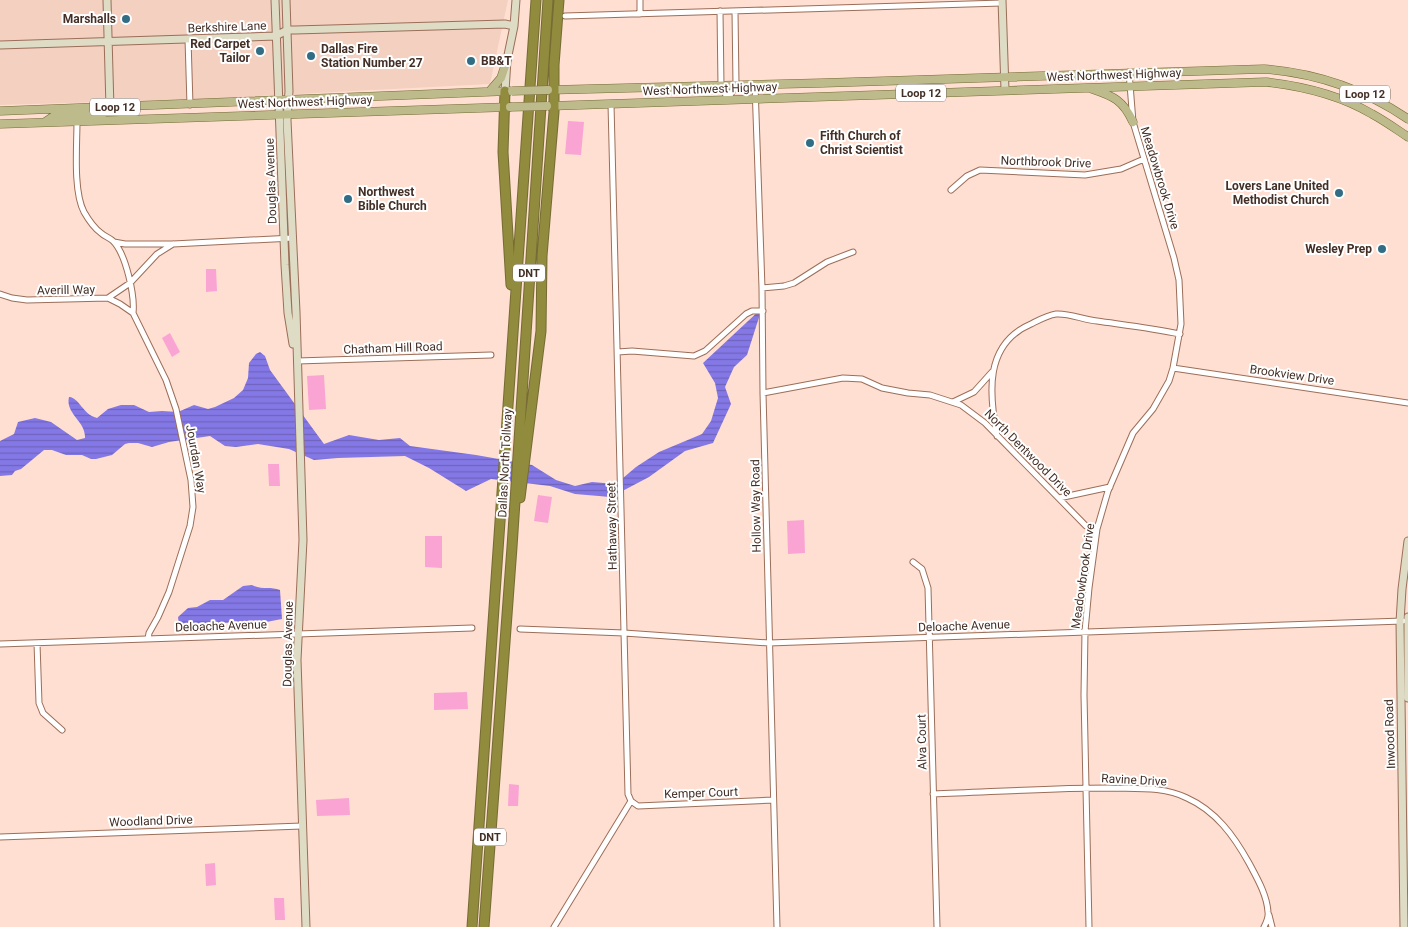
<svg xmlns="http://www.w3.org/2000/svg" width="1408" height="927" viewBox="0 0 1408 927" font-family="Roboto,sans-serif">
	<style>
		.built { fill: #f4d0c1 }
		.park { fill: #faa4d4 }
		.water { fill: url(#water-rules) }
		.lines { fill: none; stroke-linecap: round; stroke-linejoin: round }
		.street-casing { stroke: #9b6e59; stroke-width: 7 }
		.secondary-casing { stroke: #9b6e59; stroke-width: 9 }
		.primary-casing { stroke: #766b35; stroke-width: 9 }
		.highway-casing { stroke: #766b35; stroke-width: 11 }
		.street { stroke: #fff; stroke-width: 5 }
		.secondary { stroke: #dedcc5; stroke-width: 7 }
		.primary { stroke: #bdba8b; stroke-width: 8 }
		.highway { stroke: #918c3d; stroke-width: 9 }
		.primary-bridge-casing { stroke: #766b35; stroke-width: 9; stroke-linecap: butt }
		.primary-bridge { stroke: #bdba8b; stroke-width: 8 }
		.poi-dot { fill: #316d84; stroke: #fff; stroke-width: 2 }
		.labels { text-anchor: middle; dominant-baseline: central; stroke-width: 4; stroke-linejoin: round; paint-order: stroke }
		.shield { fill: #fff; stroke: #7b6d67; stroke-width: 1 }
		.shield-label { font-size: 11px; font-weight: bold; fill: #432f26 }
		.poi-label { font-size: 12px; font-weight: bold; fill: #432f26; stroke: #fff; text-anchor: end }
		.street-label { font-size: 12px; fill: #432f26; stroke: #fff }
	</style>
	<defs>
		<pattern id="water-rules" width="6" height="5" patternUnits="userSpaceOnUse" patternTransform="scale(1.25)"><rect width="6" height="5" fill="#8478e7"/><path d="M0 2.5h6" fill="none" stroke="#6e63bb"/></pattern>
	</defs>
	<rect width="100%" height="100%" fill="#ffdfd1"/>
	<path class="built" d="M0,0h508l-18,84 -288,15 -202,6z"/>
	<path class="park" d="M568,121l16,1 -3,33 -16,-1z
		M206,269h10l1,22 -11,1z
		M170,333l10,19 -8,5 -10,-19z
		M324,375l2,34 -17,1 -2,-34z
		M268,464h11l1,22h-11z
		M538,495l14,2 -4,26 -14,-2z
		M804,520l1,33 -17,1 -1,-33z
		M425,536h17v32l-17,-1z
		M467,692l1,17 -34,1v-17z
		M509,784l10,1 -1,21h-10z
		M349,798l1,17 -33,1 -1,-16z
		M215,863l1,22 -10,1 -1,-22z
		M274,898h10l1,22h-10z"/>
	<path class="water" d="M762,308l-15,47 -13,12 -9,20 6,17 -18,39 -28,8 -36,26 -38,20 -36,-3 -25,-8 -59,-7 -25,12 -37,-23 -24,-12 -67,2 -24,2 -25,-11 -31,-5 -22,3 -11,-1 -15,-10 -41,6 -17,5 -14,-4h-9l-4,1 -13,11 -16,4h-5l-9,-4h-16l-14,-5h-8l-23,19 -6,2 -3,4 -12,1v-35l14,-7 4,-12 17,-4 16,4 26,18 8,-2c1,-17 -20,-24 -16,-41 11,1 13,17 28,21l11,-9 13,-4h13l15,7 13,-1 16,1 16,-7 14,4 7,-2 19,-9 9,-8 5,-12 1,-15 7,-9 4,-2 5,4 5,14 54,74 25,-9 30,5 21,-2 10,8 66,9 56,10 24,15 19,6 17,-4 24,2 20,-17 23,-15 43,-18 9,-13 7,-23 -3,-15 -12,-20z
		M252,585c10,5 19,1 28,5l2,29 -16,3 -57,1 -2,2 -28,2 -1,-10 10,-9 9,-1 13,-7h13l20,-14z"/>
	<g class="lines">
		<g class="street-casing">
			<path id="street" d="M720,11l1,75 7,13
				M640,14v-14
				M565,16l437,-13
				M188,39l2,66
				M755,85l7,203 1,105 14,534
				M728,99l8,-14 -1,-74
				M77,121c0,25 -4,70 7,91 4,7 10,16 17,21 3,3 9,5 12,8 13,13 22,55 20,72
				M951,190l16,-14 13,-6 105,5 36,-6 23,-10
				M114,242l11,2h48l120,-6
				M762,288l22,-2 10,-3 33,-21 26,-10
				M0,294l12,4 15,2 81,-2 22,-15 27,-29 16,-10
				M108,298l12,6 13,9 33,67 10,29 15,71 2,27 -3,19 -21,66 -11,25 -9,16 -1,6
				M618,352l14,-1 62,5 11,-5 41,-37 6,-3h11
				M297,361l194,-6
				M1173,368l235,35
				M763,393l80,-15 19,1 20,9 26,5 22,2 31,10 24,18 101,103 11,3
				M953,402l21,-10 18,-20
				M997,436c-8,-42 -13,-92 34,-112 8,-4 17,-9 25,-10 14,-1 27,6 41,7 28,4 55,7 83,13
				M1059,498l51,-11
				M913,562l9,7 6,19 9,339
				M520,629l104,4 145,10 634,-22
				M37,643l2,60 4,10 19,17
				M0,644l472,-16
				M933,794c58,-2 117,-6 175,-6 27,1 55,-2 79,10 29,13 47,38 62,65 8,15 18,32 19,49 1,5 -2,11 -4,15
				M631,801l7,5 135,-6
				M0,837l302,-11
				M1269,915l3,12
				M554,927l77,-126 -3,-7 -17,-690
				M1089,927l-5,-232 1,-64 4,-43 8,-59 11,-38 25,-58 20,-24 16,-28 4,-13 8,-44 -2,-44 -5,-22 -41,-136 -4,-50"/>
		</g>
		<g class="secondary-casing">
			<path id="secondary" d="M107,0l3,108
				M275,0l10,265 3,48 5,31
				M286,0l3,91 -2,29 9,192 7,228 -6,120 9,267
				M1002,0l3,90
				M0,45l276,-9 11,-6h8l210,-6 9,2
				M505,91l2,-31 7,-34 2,-26
				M1408,617v81
				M1404,927l-4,-305 2,-33 6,-48"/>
		</g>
		<g class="primary-casing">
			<path id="primary" d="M1092,89c21,7 31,11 41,33
				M548,90l274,-7 442,-14c52,4 100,20 144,50
				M489,92l12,-14 6,-18
				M549,106l717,-24c36,4 74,13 106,32 13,7 24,15 36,23
				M0,111l510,-20
				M45,122l9,-6 48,-2 8,-6
				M0,124l510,-17"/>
		</g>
		<g class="highway-casing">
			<path id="highway" d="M505,91l-2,61 8,133
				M520,498l21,-167 1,-75 12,-144v-47l5,-65
				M472,927l64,-927
				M484,927l28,-380 36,-547"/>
		</g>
		<use href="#street" class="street"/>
		<use href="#secondary" class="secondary"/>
		<use href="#primary" class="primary"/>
		<use href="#highway" class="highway"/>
		<g class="primary-bridge-casing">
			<path id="primary-bridge" d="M512,91l36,-1
				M510,107l37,-1"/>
		</g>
		<use href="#primary-bridge" class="primary-bridge"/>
	</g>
	<g class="poi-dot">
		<circle cx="126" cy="19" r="5"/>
		<circle cx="260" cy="51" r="5"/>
		<circle cx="311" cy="56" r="5"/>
		<circle cx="471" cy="61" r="5"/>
		<circle cx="810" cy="143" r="5"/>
		<circle cx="1339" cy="193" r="5"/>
		<circle cx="348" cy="199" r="5"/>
		<circle cx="1382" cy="249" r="5"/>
	</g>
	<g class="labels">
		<g class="shield">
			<rect x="896" y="84.5" width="50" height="17" rx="4"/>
			<rect x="1340" y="85.5" width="50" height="17" rx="4"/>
			<rect x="90" y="98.5" width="50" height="17" rx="4"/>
			<rect x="513" y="264.5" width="32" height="17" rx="4"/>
			<rect x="474" y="828.5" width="32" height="17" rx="4"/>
		</g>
		<g class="shield-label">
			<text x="921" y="93">Loop 12</text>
			<text x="1365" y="94">Loop 12</text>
			<text x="115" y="107">Loop 12</text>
			<text x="529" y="273">DNT</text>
			<text x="490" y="837">DNT</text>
		</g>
		<g class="poi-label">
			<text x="116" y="19">Marshalls</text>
			<text x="250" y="44">Red Carpet<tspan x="250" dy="14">Tailor</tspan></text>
			<text x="321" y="49" text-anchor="start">Dallas Fire<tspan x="321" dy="14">Station Number 27</tspan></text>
			<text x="481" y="61" text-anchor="start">BB&amp;T</text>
			<text x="820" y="136" text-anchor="start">Fifth Church of<tspan x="820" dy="14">Christ Scientist</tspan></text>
			<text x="1329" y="186">Lovers Lane United<tspan x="1329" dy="14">Methodist Church</tspan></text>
			<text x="358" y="192" text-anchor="start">Northwest<tspan x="358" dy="14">Bible Church</tspan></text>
			<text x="1372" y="249">Wesley Prep</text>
		</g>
		<g class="street-label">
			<text transform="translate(227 27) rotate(-2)">Berkshire Lane</text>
			<text transform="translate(1114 75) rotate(-2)">West Northwest Highway</text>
			<text transform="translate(710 89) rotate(-2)">West Northwest Highway</text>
			<text transform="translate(305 102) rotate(-2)">West Northwest Highway</text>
			<text transform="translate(1046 162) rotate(2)">Northbrook Drive</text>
			<text transform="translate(1160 178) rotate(73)">Meadowbrook Drive</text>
			<text transform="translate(271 181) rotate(-92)">Douglas Avenue</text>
			<text transform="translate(66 290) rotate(-1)">Averill Way</text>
			<text transform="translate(393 348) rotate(-2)">Chatham Hill Road</text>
			<text transform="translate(1292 375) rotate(8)">Brookview Drive</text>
			<text transform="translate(1028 453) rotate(45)">North Dentwood Drive</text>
			<text transform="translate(196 459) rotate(80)">Jourdan Way</text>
			<text transform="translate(505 463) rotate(-87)">Dallas North Tollway</text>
			<text transform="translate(756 506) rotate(-91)">Hollow Way Road</text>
			<text transform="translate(612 526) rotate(-91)">Hathaway Street</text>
			<text transform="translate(1083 576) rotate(-82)">Meadowbrook Drive</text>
			<text transform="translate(221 626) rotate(-2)">Deloache Avenue</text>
			<text transform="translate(964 626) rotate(-2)">Deloache Avenue</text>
			<text transform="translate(288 644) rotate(-89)">Douglas Avenue</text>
			<text transform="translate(1390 734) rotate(-92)">Inwood Road</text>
			<text transform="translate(922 742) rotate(-91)">Alva Court</text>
			<text transform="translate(1134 780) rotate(3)">Ravine Drive</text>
			<text transform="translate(701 793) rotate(-2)">Kemper Court</text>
			<text transform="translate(151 821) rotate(-2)">Woodland Drive</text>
		</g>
	</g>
</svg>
